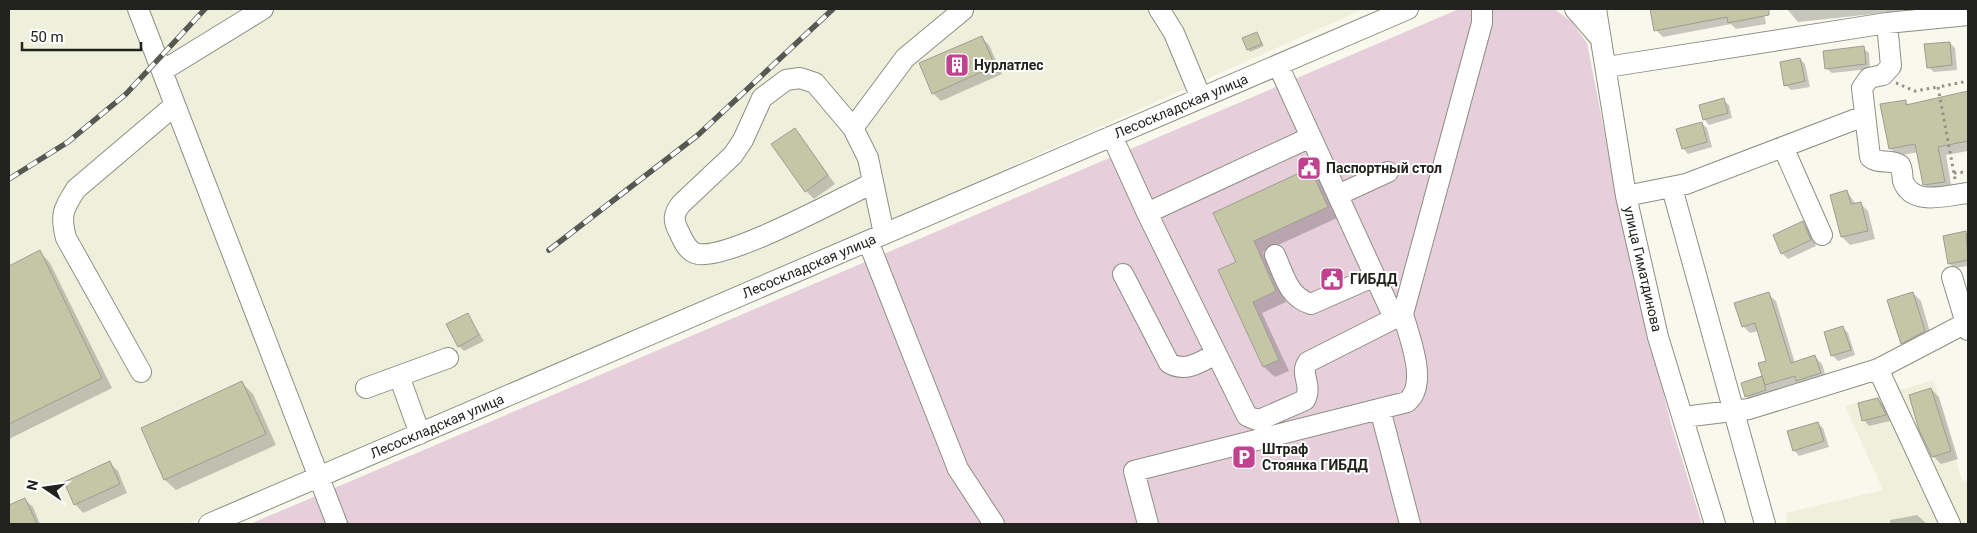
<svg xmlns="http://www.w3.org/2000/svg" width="1977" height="533" viewBox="0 0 1977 533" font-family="Roboto,sans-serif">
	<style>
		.built { fill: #eff0dc }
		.green { fill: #e6cfda }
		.shadow { fill: #0003 }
		.building { fill: #c5c6a5; stroke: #9d9e93 }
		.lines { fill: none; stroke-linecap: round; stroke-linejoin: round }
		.minor-casing { stroke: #8e8e84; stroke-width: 22 }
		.path { stroke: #92928a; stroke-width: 3; stroke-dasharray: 2.5 4; stroke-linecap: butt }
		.minor { stroke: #fff; stroke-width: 20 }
		.rail-casing { stroke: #585852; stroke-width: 5.5 }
		.rail { stroke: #fff; stroke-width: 4; stroke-dasharray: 11; stroke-linecap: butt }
		.labels { text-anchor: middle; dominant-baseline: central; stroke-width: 4; stroke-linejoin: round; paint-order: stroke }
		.poi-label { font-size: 14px; font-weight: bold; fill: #22221e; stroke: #fff; text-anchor: start }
		.street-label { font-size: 14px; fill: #22221e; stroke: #fff }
	</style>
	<rect width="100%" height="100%" fill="#f8f8ed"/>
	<path class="built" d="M9,9h1355l-722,322 -455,193h-178z
		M1934,380l28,101 6,-1v44h-181l-1,-11 97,-23 -38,-84z"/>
	<path class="green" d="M1459,9h95l17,12 16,22 35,179 49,202 31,100h-1452z"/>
	<path class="shadow" d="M1652,9h111l3,15 -30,5 -5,-5 -68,13 -7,-7z
		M1787,9h114l1,2 -104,11z
		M1257,33l7,13 -14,6 -2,-3z
		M981,37l8,8 13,29 -61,27 -8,-8z
		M1950,43l5,5 2,22 -23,2 -6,-5z
		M1863,48l6,5 1,16 -38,4 -6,-5z
		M1800,59l5,5 5,23 -19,3 -5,-5z
		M1968,92v59l-22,4 6,35 -20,2 -8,-8 -6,-32 -20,4 -8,-8 15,-47 4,4z
		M1723,100l6,5 3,13 -23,7 -5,-6z
		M1701,123l6,5 5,19 -24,7 -5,-6z
		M794,129l41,55 -21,15 -8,-8z
		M1309,170l11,10 17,38 -74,34 23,50 -24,11 27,58 -14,6 -11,-10 -44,-96 18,-8 -23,-50z
		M1847,192l9,12 4,-1 8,8 7,28 -25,6 -8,-8z
		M1803,223l5,5 8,18 -28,13 -6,-6z
		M1965,233l3,2v31l-14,2 -5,-5z
		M40,252l10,11 62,125 -103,51v-172z
		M1913,293l8,8 11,38 -22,12 -8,-8z
		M1768,294l8,7 19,62 20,-6 7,7 5,16 -73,24 -8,-8 15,-19 4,4 3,-19 -10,-31 -8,2 -7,-7z
		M468,315l16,26 -20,10 -5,-5z
		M1843,328l5,5 7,22 -17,6 -6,-6z
		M242,383l11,11 23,51 -100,45 -11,-10 -23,-52z
		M1931,389l8,8 19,62 -17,5 -8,-8z
		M1878,400l6,5 6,16 -21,5 -5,-6z
		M1817,423l6,5 6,19 -30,9 -5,-6z
		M109,463l9,8 9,22 -44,20 -8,-9z
		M24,499l9,8 7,17h-31v-18z
		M1917,515l10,9h-37v-4z"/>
	<path class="building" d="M1650,9h119v6l-41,8 -1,-6 -73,14z
		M1257,32l5,12 -15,6 -5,-12z
		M982,36l13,30 -63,28 -13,-31z
		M1950,42l2,23 -25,3 -3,-24z
		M1864,46l2,18 -41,5 -2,-18z
		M1800,58l5,23 -21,5 -4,-24z
		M1968,91v50l-30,6 7,35 -22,3 -8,-41 -26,5 -9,-45 26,-4v5z
		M1724,98l4,15 -25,7 -4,-15z
		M1702,122l5,20 -25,7 -6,-20z
		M795,128l33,47 -23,17 -34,-48z
		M1310,168l18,39 -74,34 22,50 -23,11 26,58 -16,7 -45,-97 18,-8 -23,-49z
		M1847,190l4,14 10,-2 7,29 -27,6 -11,-42z
		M1803,221l8,19 -30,14 -8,-19z
		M1966,231l2,29 -20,4 -5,-28z
		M40,250l62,128 -93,46v-158z
		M1769,292l22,71 24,-8 6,18 -25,8 -1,-5 -30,9 -7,-22 8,-2 -11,-38 -13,4 -8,-24z
		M1913,292l12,39 -24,13 -14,-44z
		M468,313l11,22 -21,12 -12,-23z
		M1843,326l8,24 -20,6 -7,-24z
		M1762,376l4,14 -21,7 -4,-14z
		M242,381l24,53 -102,46 -23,-52z
		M1931,388l20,63 -19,6 -13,-27 -10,-35z
		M1878,398l8,17 -24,6 -4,-18z
		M1818,422l6,19 -31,10 -6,-20z
		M110,461l10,23 -46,21 -10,-23z
		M25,498l12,26h-28v-19z"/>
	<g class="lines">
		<g class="minor-casing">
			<path id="minor" d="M138,9l199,515
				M1159,9l15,24 27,65
				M1575,9l26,30
				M1596,9l30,187 32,141 57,187
				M1887,23l4,43 -8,9 -14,3 -7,10 8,69c9,8 20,1 30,8 3,6 2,11 3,16 9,26 45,14 65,12
				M1278,65l116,253
				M1607,67l280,-44 81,-8
				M162,71l101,-62
				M853,128l52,-70 58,-48
				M1112,136l35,77 100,203 10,4 7,-2 41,-18c8,-16 -6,-26 3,-38l95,-48 79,-291v-14
				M1783,147l39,88
				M873,183c-34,16 -143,76 -175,71 -11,-2 -15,-14 -19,-22 -6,-11 -6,-18 2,-28l52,-49 10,-15 19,-42 24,-18 14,-2 15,5 38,45 15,30 16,76
				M1672,188l93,336
				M1338,195l50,-23
				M1626,196l60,-12 178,-68
				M1147,213l164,-76
				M868,241l90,228 36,55
				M1275,255c9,20 13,42 36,49l64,-28
				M1123,274l46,89c17,10 31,-1 47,-9
				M1952,277l16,53
				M1878,369l72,155
				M141,372l-75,-134c-6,-23 -3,-29 10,-49l99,-84
				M399,376l21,58
				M366,388l82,-30
				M1380,409l30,115
				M1683,417l66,-8 129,-40 88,-46
				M209,524l1199,-515
				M1148,524l-14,-53 273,-69c22,-18 2,-65 -4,-88"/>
		</g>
		<path class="path" d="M1896,83l19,8 23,-4
			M1954,173l14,-1
			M1955,179l-17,-92 30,-6"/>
		<use href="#minor" class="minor"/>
		<g class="rail-casing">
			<path id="rail" d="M9,179l59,-37 58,-48 79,-85
				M549,250l149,-115 135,-126"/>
		</g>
		<use href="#rail" class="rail"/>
	</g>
	<defs>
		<g id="building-square" transform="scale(1.25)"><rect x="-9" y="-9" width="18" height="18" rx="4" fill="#c14390" stroke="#fff"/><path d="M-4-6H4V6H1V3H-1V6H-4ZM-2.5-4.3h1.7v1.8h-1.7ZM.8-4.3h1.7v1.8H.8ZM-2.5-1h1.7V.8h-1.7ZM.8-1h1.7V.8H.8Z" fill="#fff"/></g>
		<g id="civic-square" transform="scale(1.25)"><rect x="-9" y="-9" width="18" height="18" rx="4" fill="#c14390" stroke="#fff"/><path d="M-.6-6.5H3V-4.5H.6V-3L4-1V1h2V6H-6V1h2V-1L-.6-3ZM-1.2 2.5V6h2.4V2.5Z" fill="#fff"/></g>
		<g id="parking-square" transform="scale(1.25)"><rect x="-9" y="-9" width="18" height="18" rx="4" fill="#c14390" stroke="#fff"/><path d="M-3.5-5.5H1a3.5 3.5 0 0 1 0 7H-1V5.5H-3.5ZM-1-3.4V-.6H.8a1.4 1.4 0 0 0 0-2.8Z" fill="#fff"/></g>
	</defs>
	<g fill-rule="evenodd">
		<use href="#building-square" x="957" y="65"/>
		<use href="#civic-square" x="1309" y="168"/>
		<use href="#civic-square" x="1332" y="279"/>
		<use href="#parking-square" x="1244" y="457"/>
	</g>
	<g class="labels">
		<g class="poi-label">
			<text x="974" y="65">Нурлатлес</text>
			<text x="1326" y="168">Паспортный стол</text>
			<text x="1350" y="279">ГИБДД</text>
			<text x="1262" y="449">Штраф<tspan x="1262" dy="16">Стоянка ГИБДД</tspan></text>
		</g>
		<g class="street-label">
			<text transform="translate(1181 106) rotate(-23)">Лесоскладская улица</text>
			<text transform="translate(809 266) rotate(-23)">Лесоскладская улица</text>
			<text transform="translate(1643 269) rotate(77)">улица Гиматдинова</text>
			<text transform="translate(437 426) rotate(-23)">Лесоскладская улица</text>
		</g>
	</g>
	<rect width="1977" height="533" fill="none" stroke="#22221e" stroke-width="20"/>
	<g transform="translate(45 488) rotate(283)" stroke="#ffffff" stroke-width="4" paint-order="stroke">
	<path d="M0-4L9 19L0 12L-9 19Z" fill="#22221e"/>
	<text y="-8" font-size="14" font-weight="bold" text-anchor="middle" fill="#22221e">N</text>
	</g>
	<path d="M22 42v8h119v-8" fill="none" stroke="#22221e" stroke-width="2.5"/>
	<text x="30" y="42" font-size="15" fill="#22221e" stroke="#ffffff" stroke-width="4" paint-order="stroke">50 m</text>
</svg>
